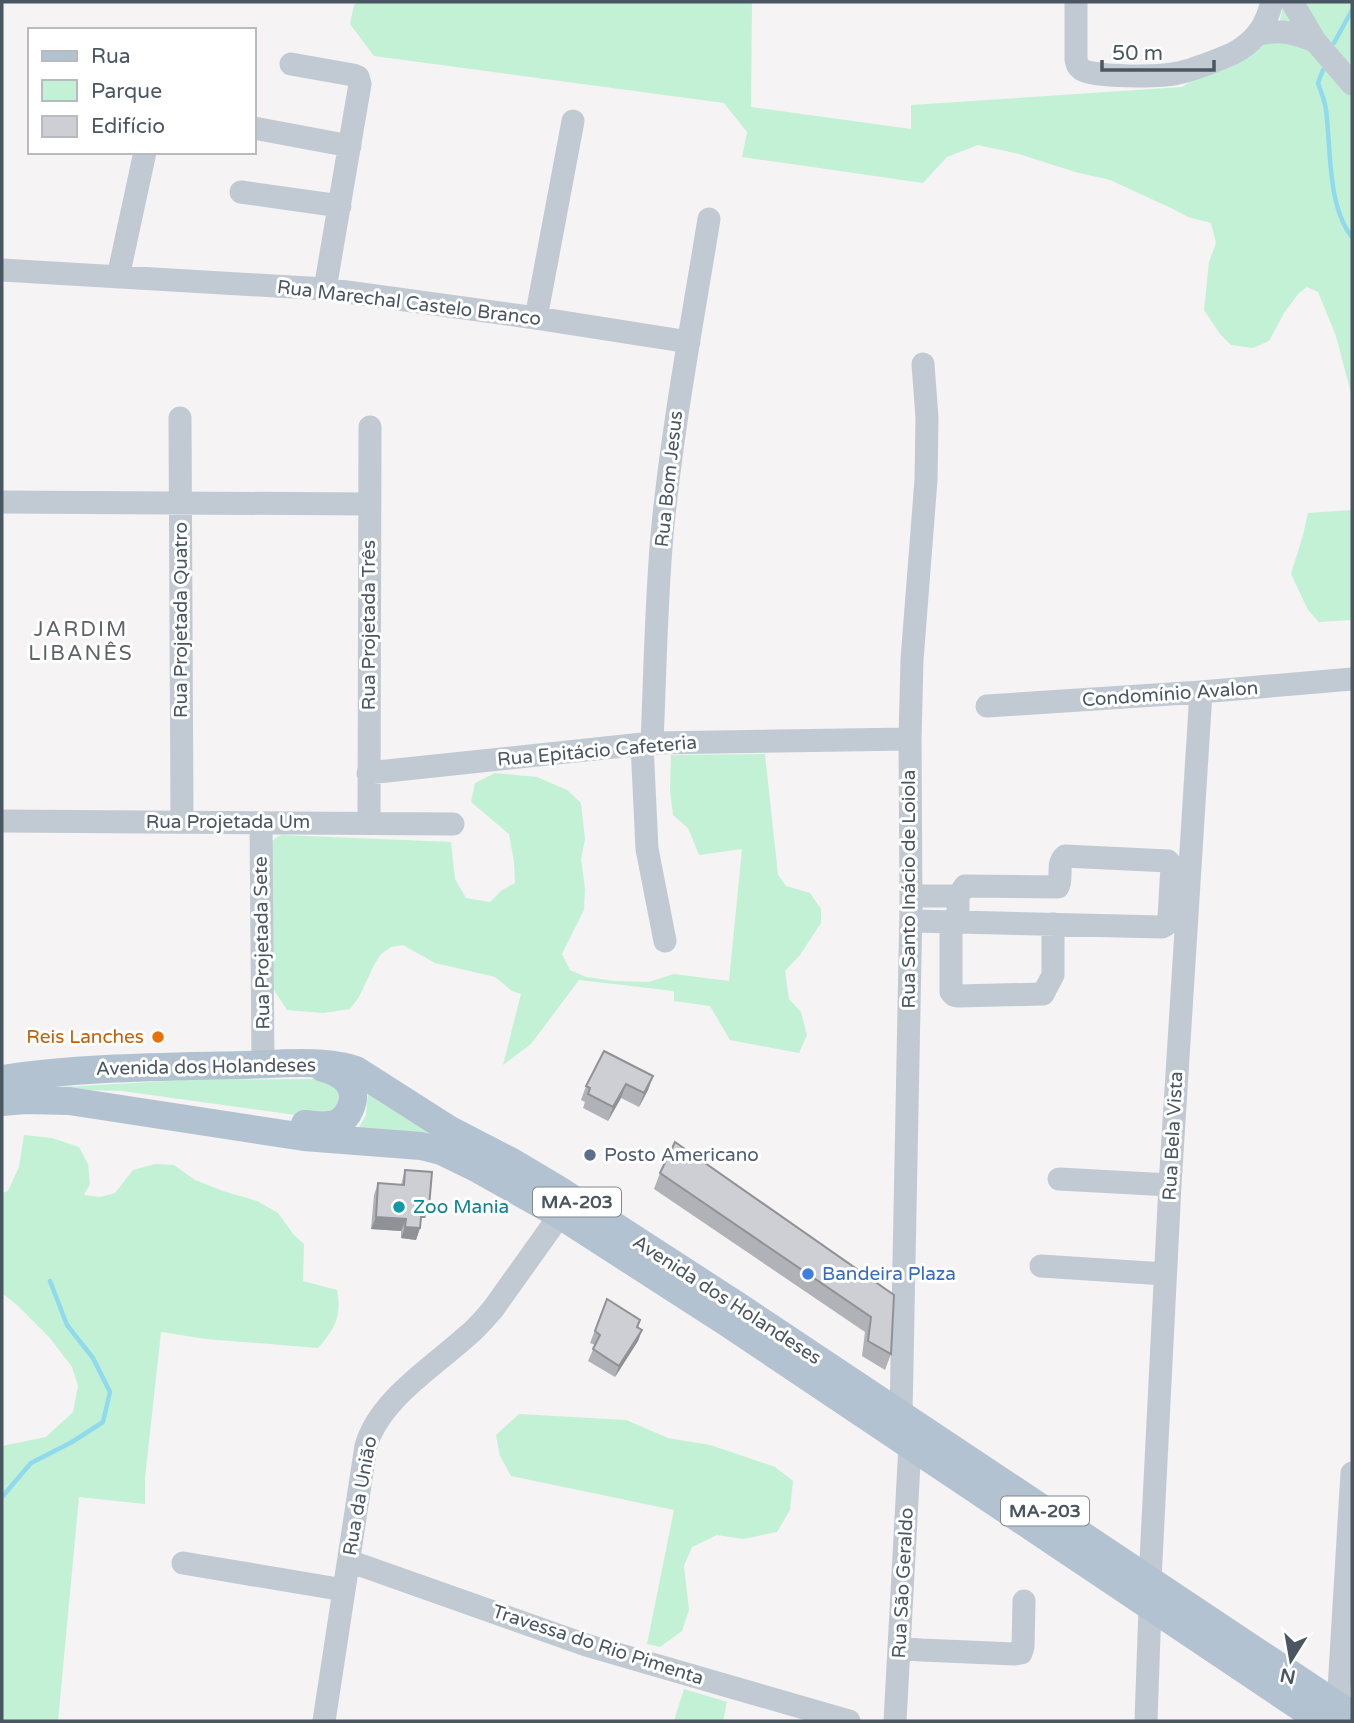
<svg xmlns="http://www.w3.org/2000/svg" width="1354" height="1723" viewBox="0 0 1354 1723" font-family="'Varela Round',sans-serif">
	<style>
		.green { fill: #c3f1d5 }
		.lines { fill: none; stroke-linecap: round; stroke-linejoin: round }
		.stream { stroke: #90daee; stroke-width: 4.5 }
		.minor { stroke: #c1cad2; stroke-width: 23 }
		.major { stroke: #b3c2d1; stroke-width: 28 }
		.wall { fill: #b0b2b7 }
		.shaded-wall { fill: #909195 }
		.building { fill: #cdcfd5; stroke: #909195; stroke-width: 2 }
		.food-dot { fill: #e8710a; stroke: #fff; stroke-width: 2.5 }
		.service-dot { fill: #5c6f8a; stroke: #fff; stroke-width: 2.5 }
		.culture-dot { fill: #0f9aa8; stroke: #fff; stroke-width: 2.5 }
		.shop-dot { fill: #3f7fe0; stroke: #fff; stroke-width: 2.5 }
		.labels { text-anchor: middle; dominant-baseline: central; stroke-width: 6; stroke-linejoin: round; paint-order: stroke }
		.shield { fill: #fff; stroke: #808990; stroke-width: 2 }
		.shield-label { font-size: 18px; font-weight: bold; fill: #4a5661 }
		.street-label { font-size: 19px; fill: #4a5661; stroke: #fff }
		.food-label { font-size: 19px; fill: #c56008; stroke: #fff; text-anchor: end }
		.service-label { font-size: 19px; fill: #4e5e75; stroke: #fff; text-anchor: start }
		.culture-label { font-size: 19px; fill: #0d838f; stroke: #fff; text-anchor: start }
		.shop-label { font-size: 19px; fill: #366cbe; stroke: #fff; text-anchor: start }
		.neighbourhood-label { font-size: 21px; letter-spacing: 2px; fill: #5f6368; stroke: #fff }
	</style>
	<rect width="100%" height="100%" fill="#f5f3f3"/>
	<path class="green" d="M358,2h394l-1,105 160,22v-24l271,-18 97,-63 5,-22h68v395l-16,-61 -18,-44 -11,-5 -9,7 -14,19 -15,28 -16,7 -22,-3 -11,-11 -16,-24 5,-48 7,-19 -5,-20 -23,-6 -17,-9 -61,-28 -35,-8 -56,-18 -41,-9 -31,12 -24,26 -181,-26 5,-25 -23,-29 -350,-47 -24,-32 4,-19z
		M1352,510v110l-33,2 -11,-12 -17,-36 12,-39 5,-22z
		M765,754l13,121 8,11 24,7 11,16v14l-21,32 -15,16 4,28 12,13 6,23 -8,18 -69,-13 -20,-34 -36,-5v-10l-95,-11 -48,64 -28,21 18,-71 -9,-3 -17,-14 -60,-14 -32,-18 -12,2 -10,7 -7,11 -15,32 -9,12 -27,4 -36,-3 -15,-23 -1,-145 6,-5 5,-2 169,7 4,37 11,19 24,4 12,-12 13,-7 -1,-21 -5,-28 -38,-32 4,-19 20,-10 42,4 30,13 14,13 4,36 -4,20 4,29 -1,22 -22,44 8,16 16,7 28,4 35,1 25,-8 55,7 13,-132 -43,6 -11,-27 -15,-13 -3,-24 1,-36z
		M319,1079c16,8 24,11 17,30l-18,9 -196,-27 -33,-1 -47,1 2,-3 141,-8z
		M368,1091l83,48 -93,-10 8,-14z
		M24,1135l28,3 27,9 9,17 2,20 -6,11 16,2 15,-4 18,-23 22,-6 19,1 21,15 28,11 34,10 21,12 16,22 10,9 -1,37 34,9c5,26 -2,39 -19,58l-112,-9 -45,-7 -16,146v26l-66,-7 -21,224h-56v-275l44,-9 27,-25 5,-26 -6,-19 -22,-29 -32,-32 -16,-13v-100l6,-2 11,-24z
		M519,1414l107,6 42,18 42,7 65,22 18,14 -3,29 -13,22 -34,7 -26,-4 -25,12 -8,19 5,44 -7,21 -22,16 -13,-3 27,-134 -163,-34 -11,-20 -4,-21z
		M684,1689l43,13 -4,19h-49z"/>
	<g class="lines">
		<path class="stream" d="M1334,43l18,-33
			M1323,70l-5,13c3,9 7,18 8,27 5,37 1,96 26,127
			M2,1497l29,-34 41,-21 31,-20 7,-30 -17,-34 -26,-33 -17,-44"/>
		<path class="minor" d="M1076,2v57c1,5 1,7 5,10 12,9 81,8 97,4 12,-2 52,-17 61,-23 20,-13 27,-26 33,-48
			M1292,2l23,39 37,43
			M1259,34c23,-5 35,-1 56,7
			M291,64l62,11 5,2 2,7 -35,205
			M254,128l96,18
			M241,192l99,14
			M2,270l323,19 211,29 153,24
			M118,277l27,-125
			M536,318l37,-197
			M180,418l2,404
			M2,502l368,2
			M987,706l214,-14 151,-13
			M652,743c3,-69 4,-139 10,-208 10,-106 30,-211 47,-316
			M642,744l5,105 18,92
			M368,773l284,-30 258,-4
			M2,821l451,3
			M261,823l2,241
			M369,823l1,-396
			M958,896l7,-10 93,1c5,-9 -2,-23 7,-31l103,5 4,5 -3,52 -3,7 -4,2 -204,-5
			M911,921l47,1v-26h-47
			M951,922v70l3,3 4,1 85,-2 10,-19v-51
			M1059,1179l111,6
			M1041,1266l124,8
			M901,1414l10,-507 -1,-168 2,-79 14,-180 1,-62 -4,-54
			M349,1561l237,84 263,76
			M183,1563l161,27
			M1150,1580l20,-395 31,-493
			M899,1648l22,2 94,4 6,-1 2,-6 1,-46
			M1338,1706l14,-233
			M324,1721l42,-275c13,-46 67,-79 101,-110 10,-8 18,-18 26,-27l67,-94
			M895,1721l15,-276
			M1146,1721l4,-114"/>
		<path class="major" d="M2,1079c80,-12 161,-12 242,-14 32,-1 83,-6 112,5l94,60 62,32 47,28 179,116 614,409
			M2,1102l23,-2 44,1 235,36 117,9 20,5 37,18 82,46 166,107 595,399
			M305,1124c12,1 24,4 34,-2 6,-3 9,-8 11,-13 10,-22 -7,-36 -27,-41"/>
	</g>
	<path class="wall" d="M653,1076l-5,14 -9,17 -18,-9 -13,23 -25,-13 2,-6 -4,-2 5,-14z
		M405,1170l24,37 -4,11h-4l-1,10 -4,12 -15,-2v-7l-30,-2 3,-34 4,-12 23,2z
		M660,1173l234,122 -3,59 -6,16 -23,-14 3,-24 -211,-143z
		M607,1299l33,21 -2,7 4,3 -4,11 -23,36 -27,-16 7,-16 -5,-2z"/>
	<path class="shaded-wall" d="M653,1076l-5,14 -9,17 5,-14z
		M626,1084l-5,14 -13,23 5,-14z
		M422,1206l7,1 -4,11h-8z
		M376,1217l30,2 -5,12 -30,-2z
		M405,1227l15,1 -4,12 -15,-2z
		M642,1330l-4,11 -23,36 4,-11z"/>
	<path class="building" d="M604,1051l49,25 -9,17 -18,-9 -13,23 -25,-13 2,-6 -4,-2z
		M675,1142l219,153 -3,59 -23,-13 3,-24 -211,-144z
		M405,1170l27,2 -3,35 -7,-1 -2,22 -15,-1 1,-8 -30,-2 2,-34 26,2z
		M607,1299l33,21 -3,7 5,3 -23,36 -26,-17 7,-14 -5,-4z"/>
	<circle class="food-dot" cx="158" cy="1037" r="7"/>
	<circle class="service-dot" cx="590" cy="1155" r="7"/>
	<circle class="culture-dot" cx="399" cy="1207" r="7"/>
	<circle class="shop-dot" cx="808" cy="1274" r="7"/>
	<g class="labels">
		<g class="shield">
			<rect x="533" y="1187.5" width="88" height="29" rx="5"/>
			<rect x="1001" y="1496.5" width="88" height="29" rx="5"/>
		</g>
		<g class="shield-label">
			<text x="577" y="1202">MA-203</text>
			<text x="1045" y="1511">MA-203</text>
		</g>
		<g class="street-label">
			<text transform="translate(409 303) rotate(7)">Rua Marechal Castelo Branco</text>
			<text transform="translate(669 479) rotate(-84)">Rua Bom Jesus</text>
			<text transform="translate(181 620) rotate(-90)">Rua Projetada Quatro</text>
			<text transform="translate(369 625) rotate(-90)">Rua Projetada Três</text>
			<text transform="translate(1170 694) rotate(-4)">Condomínio Avalon</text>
			<text transform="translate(597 751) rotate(-5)">Rua Epitácio Cafeteria</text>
			<text x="228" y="822">Rua Projetada Um</text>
			<text transform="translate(909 889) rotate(-90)">Rua Santo Inácio de Loiola</text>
			<text transform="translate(262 943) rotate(-91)">Rua Projetada Sete</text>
			<text transform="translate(206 1067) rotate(-1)">Avenida dos Holandeses</text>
			<text transform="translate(1173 1136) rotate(-87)">Rua Bela Vista</text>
			<text transform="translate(727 1300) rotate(33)">Avenida dos Holandeses</text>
			<text transform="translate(360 1496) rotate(-80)">Rua da União</text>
			<text transform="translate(903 1583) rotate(-87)">Rua São Geraldo</text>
			<text transform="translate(598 1645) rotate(18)">Travessa do Rio Pimenta</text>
		</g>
		<g class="food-label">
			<text x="144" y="1037">Reis Lanches</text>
		</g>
		<g class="service-label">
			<text x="604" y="1155">Posto Americano</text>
		</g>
		<g class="culture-label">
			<text x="413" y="1207">Zoo Mania</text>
		</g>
		<g class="shop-label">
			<text x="822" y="1274">Bandeira Plaza</text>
		</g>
		<g class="neighbourhood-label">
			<text x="81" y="629">JARDIM<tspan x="81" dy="24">LIBANÊS</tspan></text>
		</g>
	</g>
	<rect width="1354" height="1723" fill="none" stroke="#4a5661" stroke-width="7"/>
	<rect x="28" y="28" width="228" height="126" fill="#ffffff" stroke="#b7bbc0" stroke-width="2"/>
	<rect x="42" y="51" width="35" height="10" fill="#b3c2d1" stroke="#b7bbc0" stroke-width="2"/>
	<text x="91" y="63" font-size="21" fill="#4a5661">Rua</text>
	<rect x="42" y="80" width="35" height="21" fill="#c3f1d5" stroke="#b7bbc0" stroke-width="2"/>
	<text x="91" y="98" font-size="21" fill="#4a5661">Parque</text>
	<rect x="42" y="116" width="35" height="21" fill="#cdcfd5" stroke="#b7bbc0" stroke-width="2"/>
	<text x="91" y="133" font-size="21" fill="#4a5661">Edifício</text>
	<g transform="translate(1291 1660) rotate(191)" stroke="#ffffff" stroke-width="5" paint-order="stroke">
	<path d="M0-5L12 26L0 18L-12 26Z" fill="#4a5661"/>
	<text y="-10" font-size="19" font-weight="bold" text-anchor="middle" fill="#4a5661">N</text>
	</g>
	<path d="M1102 60v10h112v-10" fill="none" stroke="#4a5661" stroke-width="3.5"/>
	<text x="1112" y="60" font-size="21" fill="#4a5661" stroke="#ffffff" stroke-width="5" paint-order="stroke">50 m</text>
</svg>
